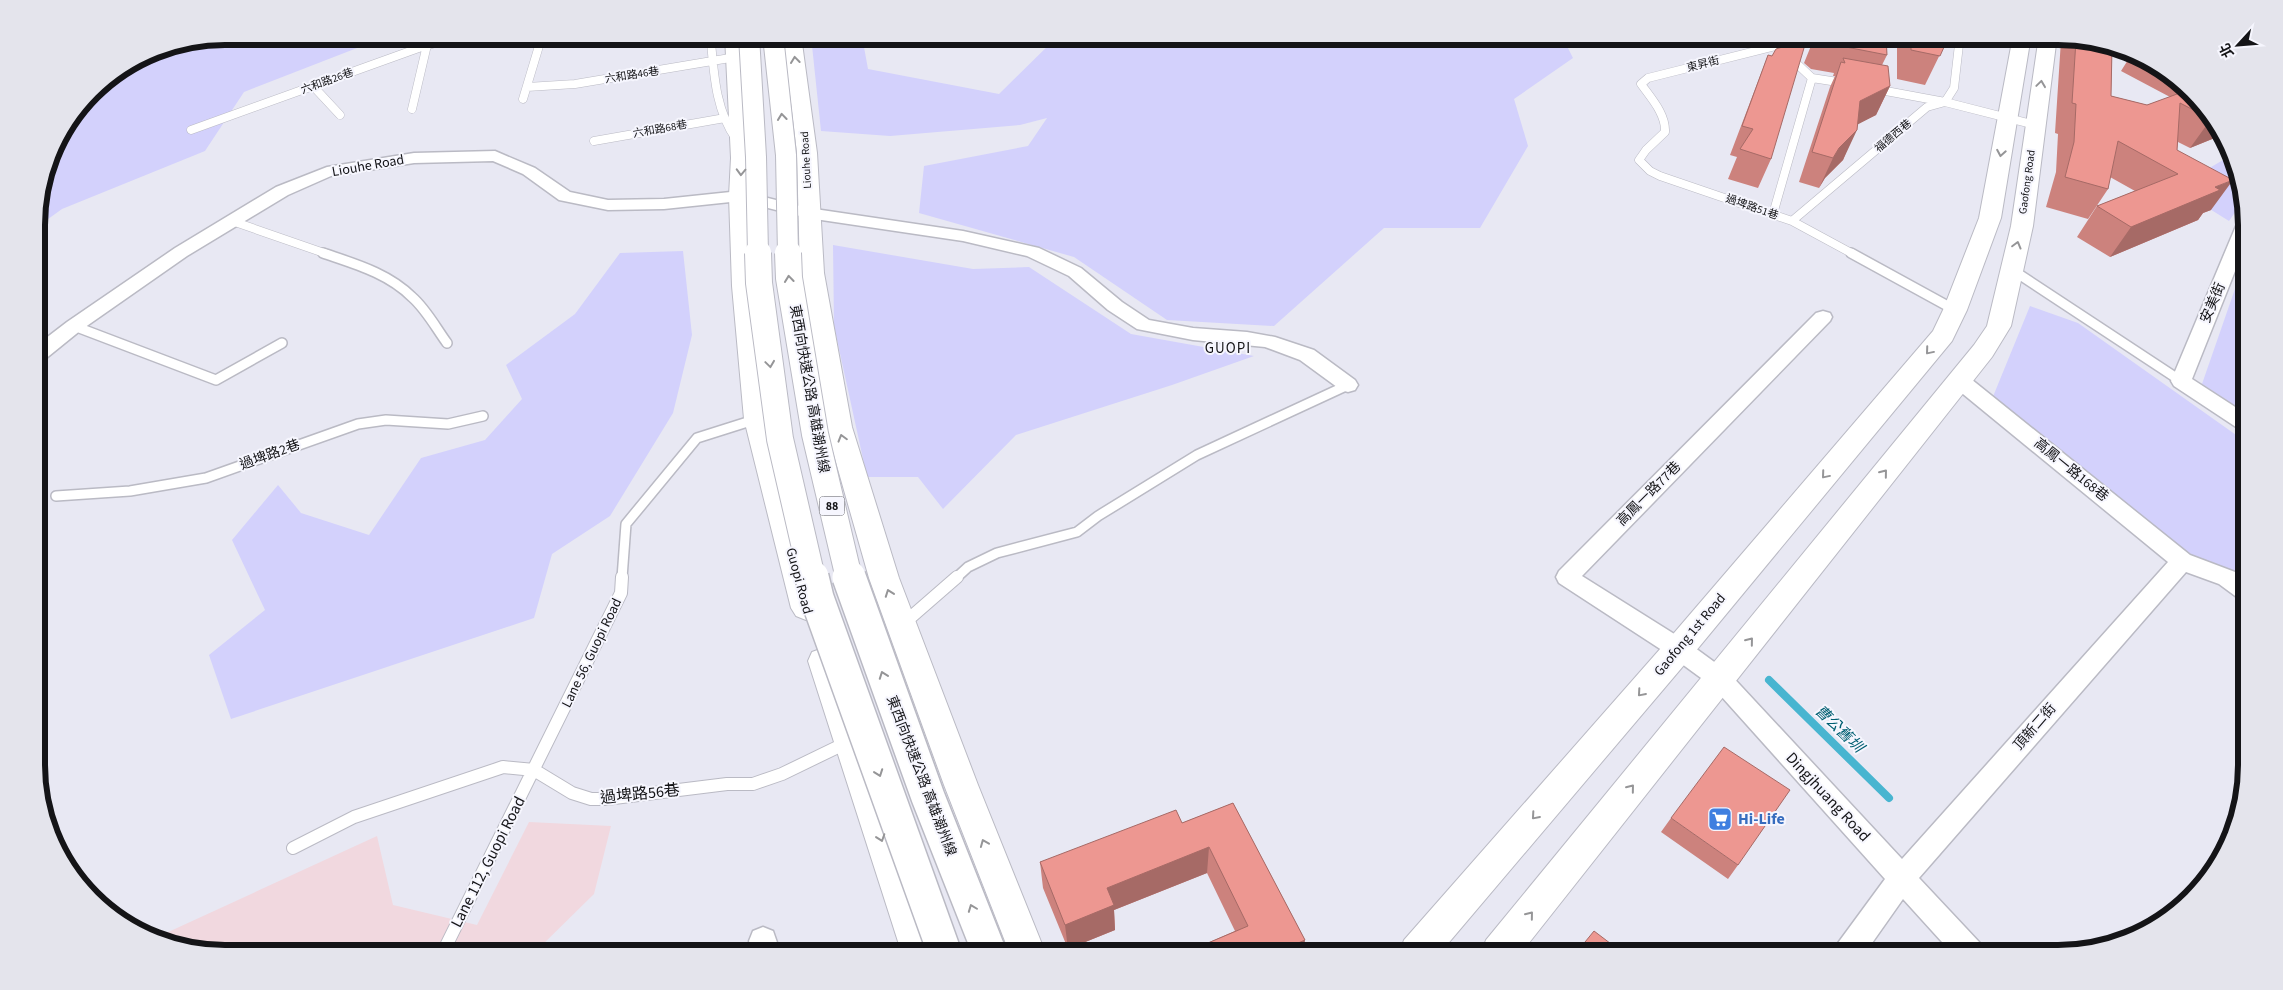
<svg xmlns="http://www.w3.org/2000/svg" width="2283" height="990" viewBox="0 0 2283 990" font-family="'Source Sans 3','Noto Sans TC',sans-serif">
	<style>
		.industrial { fill: #f1d8df }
		.green { fill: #d3d1fc }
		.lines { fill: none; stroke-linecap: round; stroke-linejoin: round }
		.stream { stroke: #48b5d0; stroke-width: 8 }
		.lane-far2-casing { stroke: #babac4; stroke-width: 9 }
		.lane-far1-casing { stroke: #babac4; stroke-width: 12 }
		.lane-casing { stroke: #babac4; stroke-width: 14 }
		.street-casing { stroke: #babac4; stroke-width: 3 }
		.secondary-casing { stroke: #babac4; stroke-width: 2 }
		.lane-far2 { stroke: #fff; stroke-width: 8 }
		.lane-far1 { stroke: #fff; stroke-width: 9 }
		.lane { stroke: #fff; stroke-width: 12 }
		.street { fill: #fff; fill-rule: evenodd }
		.secondary { fill: #fff; fill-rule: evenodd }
		.highway-bridge-far2-casing { stroke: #babac4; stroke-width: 22; stroke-linecap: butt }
		.highway-bridge-far1-casing { stroke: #babac4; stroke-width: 28; stroke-linecap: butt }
		.highway-bridge-casing { stroke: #babac4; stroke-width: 36; stroke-linecap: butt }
		.highway-bridge-far2 { stroke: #fff; stroke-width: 20 }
		.highway-bridge-far1 { stroke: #fff; stroke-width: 26 }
		.highway-bridge { stroke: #fff; stroke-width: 33 }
		.wall { fill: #cc827d }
		.shaded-wall { fill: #a66a66 }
		.building { fill: #ed9791; stroke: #a66a66 }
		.oneway { stroke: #959597 }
		.labels { text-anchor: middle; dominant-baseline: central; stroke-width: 4; stroke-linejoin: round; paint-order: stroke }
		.far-street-label { font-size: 11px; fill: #141417; stroke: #f6f6fe }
		.shield { fill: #f6f6fe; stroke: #58585c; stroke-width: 1 }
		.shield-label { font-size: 12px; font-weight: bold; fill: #141417 }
		.street-label { font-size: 14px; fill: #141417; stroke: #f6f6fe }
		.neighbourhood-label { font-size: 15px; letter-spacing: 1px; fill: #141417; stroke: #f6f6fe }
		.water-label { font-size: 15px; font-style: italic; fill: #005f72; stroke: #f6f6fe }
		.near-street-label { font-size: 16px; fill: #141417; stroke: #f6f6fe }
		.near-shop-label { font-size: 16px; font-weight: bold; fill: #366cbe; stroke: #f6f6fe; text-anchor: start }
		.rim { fill: none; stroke: #141417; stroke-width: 6 }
	</style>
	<rect width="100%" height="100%" fill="#e8e8f3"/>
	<path class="industrial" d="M529,822l82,4 -17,68 -61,60h-308l-72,-15 224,-103 16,69 84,20z"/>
	<path class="green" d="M225,36h163l-144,56 -39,59 -143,58 -25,18v-15l19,-71 44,-58 53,-32z
		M811,36h51l6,33 131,25 59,-58h504l11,22 -59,41 14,47 -48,82h-96l-110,98 -107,-6 -93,-63 -155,-44 5,-47 104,-20 19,-28 -27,7 -130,11 -69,-5z
		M2233,154l12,44 -16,23 -53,-33z
		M833,245l140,24 56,-2 102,67 123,22 -82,29 -156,50 -73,74 -25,-32h-51l-33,-151z
		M683,251l9,84 -19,78 -63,103 -58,38 -18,64 -303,101 -22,-64 56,-45 -33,-70 46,-55 23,28 68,22 52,-77 64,-18 37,-41 -16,-34 69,-51 45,-61z
		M2245,260l1,153 -44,-29z
		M2030,306l48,17 168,119v141l-17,-13 -44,-16 -193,-155z"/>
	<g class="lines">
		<path class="stream" d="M1769,680l120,118"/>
		<g class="lane-far2-casing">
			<path id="lane-far2" d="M1763,36l15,10 34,32 -39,136
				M1815,36l-167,42 -7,6c10,14 25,30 24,48l-19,18 -7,10 11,11 10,5 132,45 61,33
				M711,42c3,33 5,69 25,97
				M1812,78l32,5
				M313,86l27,29
				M527,87l48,-3 161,-27
				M1875,89l70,13 90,23
				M523,99l19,-63
				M412,109l15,-64
				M191,130l236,-85 38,-9
				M594,141l131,-23
				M232,221l95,33
				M1792,221l135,-114 18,-5 9,-14 6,-52"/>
		</g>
		<g class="lane-far1-casing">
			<path id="lane-far1" d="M323,253c32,11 65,20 89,44 14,12 24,31 35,46
				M1851,253l104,57
				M2011,269l170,112
				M74,326l142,54 66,-37
				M56,496l74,-5 76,-13 152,-54 28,-4 62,4 35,-8
				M622,578l4,-54 71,-86 60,-19
				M956,578l12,-11 29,-14 80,-21 21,-16 99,-61 151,-70"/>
		</g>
		<g class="lane-casing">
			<path id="lane" d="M903,624l54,-47
				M293,848l61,-31 149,-50 31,3 38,23 19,6h15l121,-15h26l29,-10 64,-31
				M442,954l179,-361 1,-16"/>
		</g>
		<g class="street-casing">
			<path id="street" d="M495,151l40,17 35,24 38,8 56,-1 76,-8 68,17 155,23 76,17 42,20 41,34 27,18 44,8 54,4 28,5 39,13 41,30 3,5 -3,5 -7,2 -7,-2 -41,-30 -35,-13 -72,-7 -56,-11 -29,-19 -39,-34 -42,-20 -64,-15 -155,-23 -68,-17 -76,8 -56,1 -49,-10 -36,-26 -30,-13 -79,2 -83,13 -43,19 -101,61 -106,74 -37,30 -7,1v-16l30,-23 108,-74 101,-61 51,-20 87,-14z
				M2245,221v25l-53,133 54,35v17l-7,-2 -65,-43 -3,-5 65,-155 3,-4z
				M1823,311l7,2 2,4 -2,4 -248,255 105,66 41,30 174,187 266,-297 -216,-177 -3,-5 3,-5 7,-2 7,2 224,180 45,17 11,8v21l-8,-3 -19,-14 -33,-12 -267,306 61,65 4,10h-32l-49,-54 -38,54h-31l4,-10 47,-64 -173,-193 -41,-30 -112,-73 -3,-6 3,-6 257,-258z
				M763,927l10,4 8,23h-28l-4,-13 4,-10z"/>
		</g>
		<g class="secondary-casing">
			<path id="secondary" d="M725,36h18l8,122v38l5,90 14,133 51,189 -5,8 -10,4 -10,-4 -5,-8 -47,-189 -12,-133 -3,-90 2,-38z
				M783,36h18l16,117 7,120 28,154 47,151 79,207 68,169h-36l-66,-169 -75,-207 -43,-151 -26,-154 -3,-120z
				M2013,36h18l-30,182 -34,92 -15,31 -262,317 -250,295 -41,1 5,-14 264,-300 265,-309 10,-21 36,-92z
				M2039,36h18l-24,190 -22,100 -19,31 -471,596h-40l5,-13 488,-595 13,-19 24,-100z
				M823,648l11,4 4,9 100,293h-36l-94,-293 4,-9z"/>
		</g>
		<use href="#lane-far2" class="lane-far2"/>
		<use href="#lane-far1" class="lane-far1"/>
		<use href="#lane" class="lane"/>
		<use href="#street" class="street"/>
		<use href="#secondary" class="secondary"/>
		<g class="highway-bridge-far2-casing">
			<path id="highway-bridge-far2" d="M749,36l7,121 2,97
				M773,36l13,119 2,99"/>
		</g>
		<g class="highway-bridge-far1-casing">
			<path id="highway-bridge-far1" d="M758,253l1,30 21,156 32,139
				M788,253l1,25 26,156 34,144"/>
		</g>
		<g class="highway-bridge-casing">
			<path id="highway-bridge" d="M812,577l5,21 128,356
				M849,577l79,220 62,157"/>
		</g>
		<use href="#highway-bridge-far2" class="highway-bridge-far2"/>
		<use href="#highway-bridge-far1" class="highway-bridge-far1"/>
		<use href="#highway-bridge" class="highway-bridge"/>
	</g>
	<path class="wall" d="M1815,36h71l1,19 -5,10 8,21 -14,29 -19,9 -14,36 -18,18 -6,10 -20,-6 31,-95 5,-11h-2l1,-3 -23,-4 -7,-6z
		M1902,36h47l-24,49 -28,-6v-34z
		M2063,37l49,10 -1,49 36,9 23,-8 -49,-26 12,-19 40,23 35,35 14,25 -32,13 -12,-6 -1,8 34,60 -8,3 -5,7 -88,37 -33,-20 20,-31 38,-15 -25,-14 -2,12 -20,30 -42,-12 10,-35 2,-38 -3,-1 6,-93z
		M1768,55l3,104 -13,29 -30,-9 9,-22 -7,-2z
		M1233,803l72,137 -3,14h-120l53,-23 -28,-58 -93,37 1,20 -47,19 -25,-61 -3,-26 142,-39z
		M1671,818l67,47 -10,14 -67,-47z"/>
	<path class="shaded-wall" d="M1890,86l-14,29 -29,15 13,-29z
		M2212,118l10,17 -32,13 21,-29z
		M1857,130l-14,30 -18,18 -6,10 14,-30 6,-10z
		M2233,180l-22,30 -8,3 -5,7 -88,37 21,-30 84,-40z
		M1209,847l-2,26 -93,37 1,20 -47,19 -3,-24 42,-37z
		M1305,940l-3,14h-29z"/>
	<path class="building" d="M1818,36h68l1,19 -41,-8 1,-2 -24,-5z
		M1911,36h38l-9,20 -29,-6z
		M2076,40l36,7 -1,49 36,9 41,-15 20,20 4,8 -1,1 -31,-16 -3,47 56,30 -18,7 5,3 -89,37 -34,-21 81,-32 -60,-33 -10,48 -43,-12 9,-35 2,-38 -4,-1z
		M1792,44l12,4 -33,111 -31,-10 13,-20 -11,-3 26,-71 4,1 4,-7z
		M1843,58l45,8 2,20 -30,15 -3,29 -18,18 -6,10 -21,-6 29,-90 4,1z
		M1724,747l66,43 -52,75 -67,-47z
		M1233,803l72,137 -32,14h-91l66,-28 -39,-79 -102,41 7,17 -49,20 -25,-63 136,-52 6,13z
		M1594,931l29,22h-47z
		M1135,950l2,4h-10z"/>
	<defs><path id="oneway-chevron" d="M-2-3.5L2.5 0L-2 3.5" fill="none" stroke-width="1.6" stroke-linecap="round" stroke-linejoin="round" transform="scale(1.25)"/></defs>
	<g class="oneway">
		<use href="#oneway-chevron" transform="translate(795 60) rotate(-97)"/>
		<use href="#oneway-chevron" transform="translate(2041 84) rotate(-82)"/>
		<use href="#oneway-chevron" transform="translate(782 117) rotate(-96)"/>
		<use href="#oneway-chevron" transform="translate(2001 153) rotate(100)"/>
		<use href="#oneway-chevron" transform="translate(741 172) rotate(92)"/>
		<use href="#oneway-chevron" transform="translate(2017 245) rotate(-75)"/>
		<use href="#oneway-chevron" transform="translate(789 279) rotate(-96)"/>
		<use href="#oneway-chevron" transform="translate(1929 351) rotate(130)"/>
		<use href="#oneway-chevron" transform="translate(770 364) rotate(82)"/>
		<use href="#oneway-chevron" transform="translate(842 438) rotate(-106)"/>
		<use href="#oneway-chevron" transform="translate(1884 473) rotate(-51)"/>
		<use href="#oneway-chevron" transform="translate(1825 475) rotate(130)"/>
		<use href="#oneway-chevron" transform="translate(889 593) rotate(-110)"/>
		<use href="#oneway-chevron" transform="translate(1750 641) rotate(-51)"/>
		<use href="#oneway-chevron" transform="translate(883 675) rotate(-110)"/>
		<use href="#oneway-chevron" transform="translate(1641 693) rotate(131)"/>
		<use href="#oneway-chevron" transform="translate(879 773) rotate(70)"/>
		<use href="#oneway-chevron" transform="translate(1631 788) rotate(-51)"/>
		<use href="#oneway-chevron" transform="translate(1535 816) rotate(131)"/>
		<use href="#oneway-chevron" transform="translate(881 838) rotate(71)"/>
		<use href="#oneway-chevron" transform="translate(984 843) rotate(-112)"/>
		<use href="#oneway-chevron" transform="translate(972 908) rotate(-111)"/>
		<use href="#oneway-chevron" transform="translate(1530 915) rotate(-51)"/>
	</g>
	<defs>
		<g id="supermarket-square" transform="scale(1.25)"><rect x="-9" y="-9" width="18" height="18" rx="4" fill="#3f7fe0" stroke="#f6f6fe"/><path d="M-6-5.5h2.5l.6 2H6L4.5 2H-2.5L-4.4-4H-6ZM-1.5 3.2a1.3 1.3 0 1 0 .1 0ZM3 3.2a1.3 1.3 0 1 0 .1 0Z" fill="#fff"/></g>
	</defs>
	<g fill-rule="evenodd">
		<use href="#supermarket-square" x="1720" y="819"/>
	</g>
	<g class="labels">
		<g class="far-street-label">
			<text transform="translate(1703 64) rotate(-14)">東昇街</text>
			<text transform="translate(632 75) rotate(-9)">六和路46巷</text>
			<text transform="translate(327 81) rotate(-20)">六和路26巷</text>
			<text transform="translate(660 129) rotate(-10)">六和路68巷</text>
			<text transform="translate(1893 136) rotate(-40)">福德西巷</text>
			<text transform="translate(806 160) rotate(-93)">Liouhe Road</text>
			<text transform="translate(2027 182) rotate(-82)">Gaofong Road</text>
			<text transform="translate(1752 207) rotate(19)">過埤路51巷</text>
		</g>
		<rect class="shield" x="819.5" y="496.5" width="25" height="19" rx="4"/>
		<g class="shield-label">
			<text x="832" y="506">88</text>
		</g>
		<g class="street-label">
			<text transform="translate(368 166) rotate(-10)">Liouhe Road</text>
			<text transform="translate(2213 303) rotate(-67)">安美街</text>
			<text transform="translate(809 389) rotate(80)">東西向快速公路 高雄潮州線</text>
			<text transform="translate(270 455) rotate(-20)">過埤路2巷</text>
			<text transform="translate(2071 470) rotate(39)">高鳳一路168巷</text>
			<text transform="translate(1649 494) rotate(-45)">高鳳一路77巷</text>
			<text transform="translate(799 581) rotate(75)">Guopi Road</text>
			<text transform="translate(1690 635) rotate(-50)">Gaofong 1st Road</text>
			<text transform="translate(592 653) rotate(-64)">Lane 56, Guopi Road</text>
			<text transform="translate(2035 727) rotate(-49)">頂新二街</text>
			<text transform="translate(921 776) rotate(69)">東西向快速公路 高雄潮州線</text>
		</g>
		<g class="neighbourhood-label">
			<text x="1228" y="348">GUOPI</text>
		</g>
		<g class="water-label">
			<text transform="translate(1839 729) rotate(44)">曹公舊圳</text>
		</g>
		<g class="near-street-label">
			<text transform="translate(640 794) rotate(-6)">過埤路56巷</text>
			<text transform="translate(1828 797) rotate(47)">Dingjhuang Road</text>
			<text transform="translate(488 862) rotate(-63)">Lane 112, Guopi Road</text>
		</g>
		<g class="near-shop-label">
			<text x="1738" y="819">Hi-Life</text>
		</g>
	</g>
	<path d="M0 0H2283V990H0ZM225 45H2058A180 180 0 0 1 2238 225V765A180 180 0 0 1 2058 945H225A180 180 0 0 1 45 765V225A180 180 0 0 1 225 45Z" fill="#e4e4ec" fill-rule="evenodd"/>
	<path class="rim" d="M225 45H2058A180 180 0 0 1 2238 225V765A180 180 0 0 1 2058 945H225A180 180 0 0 1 45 765V225A180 180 0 0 1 225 45Z"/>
	<g transform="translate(2238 45) rotate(244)" stroke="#f6f6fe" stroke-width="4" paint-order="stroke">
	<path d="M0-4L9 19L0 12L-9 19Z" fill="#141417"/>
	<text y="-8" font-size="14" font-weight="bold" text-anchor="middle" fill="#141417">北</text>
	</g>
</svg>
